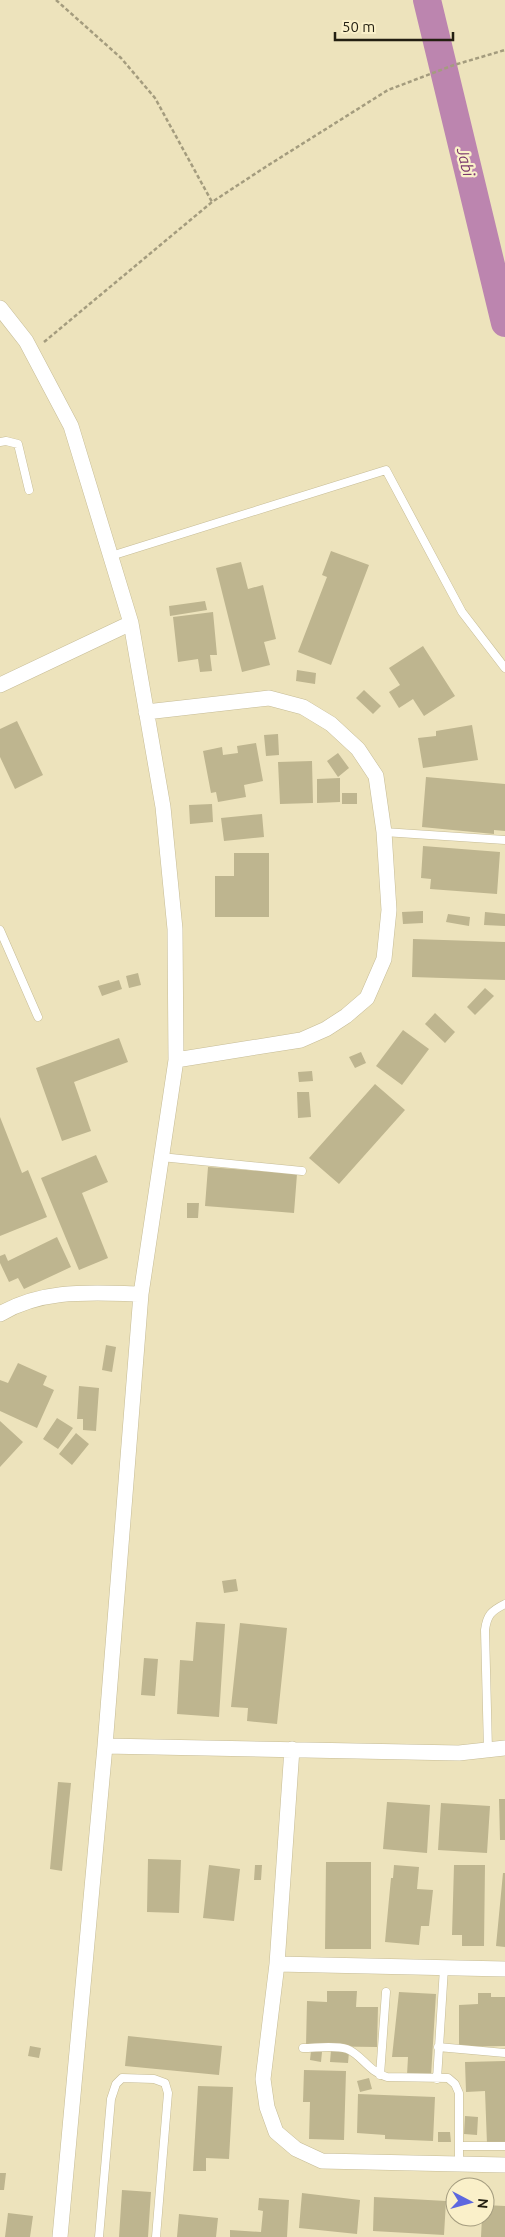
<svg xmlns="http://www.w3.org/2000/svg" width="505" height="2237" viewBox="0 0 505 2237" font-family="Ubuntu,sans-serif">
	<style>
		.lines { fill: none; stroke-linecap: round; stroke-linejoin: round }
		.river { stroke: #bc85af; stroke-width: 28 }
		.building { fill: #beb58f }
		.lane-casing { stroke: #c6bc96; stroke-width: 9 }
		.street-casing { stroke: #c6bc96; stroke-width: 16 }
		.path { stroke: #a49c7e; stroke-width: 2.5; stroke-dasharray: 4 2.5; stroke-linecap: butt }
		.lane { stroke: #fff; stroke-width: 8 }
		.street { stroke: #fff; stroke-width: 15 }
		.labels { text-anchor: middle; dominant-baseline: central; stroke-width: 4.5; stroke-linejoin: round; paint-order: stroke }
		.water-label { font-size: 16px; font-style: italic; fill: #7a376d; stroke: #faf0c9 }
	</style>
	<rect width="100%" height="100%" fill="#ede3bc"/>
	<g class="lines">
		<path class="river" d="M427,0l78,323"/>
	</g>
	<path class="building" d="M331,551l38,14 -38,100 -33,-13 29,-75 -5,-2z
		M241,562l7,27 15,-4 13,54 -12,3 6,23 -28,7 -26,-104z
		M205,601l2,9 -37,6 -1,-10z
		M213,612l4,43h-7l2,16 -12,1 -2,-13 -20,3 -5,-45z
		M423,646l32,50 -31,20 -11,-17 -14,9 -10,-16 11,-7 -11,-17z
		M297,670l19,3 -1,11 -19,-3z
		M364,690l17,16 -8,8 -17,-16z
		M17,721l26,54 -28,14 -15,-32v-28z
		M472,725l6,35 -55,8 -5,-30 18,-2v-5z
		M278,734l1,21 -13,1 -2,-21z
		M256,743l7,38 -19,4 2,12 -28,5 -2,-10 -5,1 -8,-42 19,-4 1,8 15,-2 -1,-7z
		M338,753l11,15 -11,9 -11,-16z
		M312,761l1,42 -33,1 -2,-42z
		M426,777l79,7v47l-11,-1v4l-72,-7z
		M340,778v24l-23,1v-24z
		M342,793h15v11h-15z
		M212,804l1,18 -23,2 -1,-19z
		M262,814l2,23 -40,4 -3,-23z
		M423,846l77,6 -3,42 -67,-5 1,-10 -10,-1z
		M234,853h35v64h-54v-41h19z
		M423,911v12l-20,1 -1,-12z
		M485,912l20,2v12l-21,-1z
		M448,914l22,3 -1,9 -23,-4z
		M413,939l92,3v38l-93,-3z
		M138,973l3,12 -12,3 -3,-12z
		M119,980l3,9 -20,7 -4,-10z
		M485,988l9,8 -19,19 -8,-8z
		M435,1013l20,19 -10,11 -20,-19z
		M403,1030l26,19 -27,36 -26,-19z
		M119,1038l9,24 -54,20 17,49 -29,10 -26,-73z
		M361,1052l5,11 -11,5 -6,-11z
		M312,1071l1,10 -14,1 -1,-10z
		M375,1084l30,26 -66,74 -30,-26z
		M297,1092h12l2,25 -13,1z
		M0,1117l22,56 6,-3 19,47 -47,19z
		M96,1155l12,27 -26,11 26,65 -29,12 -38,-92z
		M208,1167l89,7 -3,39 -89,-7z
		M187,1203h12l-1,15h-11z
		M57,1237l14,30 -47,22 -6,-11 -9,4 -9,-19v-7l5,-2 3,7z
		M106,1345l10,2 -4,25 -10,-2z
		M18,1363l29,13 -4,9 11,5 -17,38 -37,-17v-31l8,3z
		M79,1386l20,2 -3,43 -13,-1v-11h-6z
		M57,1418l16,10 -15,21 -15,-10z
		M0,1421l23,21 -23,25z
		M76,1433l13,11 -17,21 -13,-11z
		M236,1579l2,12 -14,2 -2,-12z
		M196,1622l29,2 -6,93 -42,-3 3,-54 13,1z
		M240,1623l47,5 -10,96 -30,-3 1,-13 -17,-1z
		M144,1658l14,1 -3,37 -14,-1z
		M58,1782l13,1 -9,88 -12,-2z
		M499,1799h6v41h-5z
		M387,1802l43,3 -3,48 -44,-4z
		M441,1803l49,3 -3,47 -49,-3z
		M148,1859l33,1 -2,53 -32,-1z
		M326,1862h45v87h-46z
		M209,1865l31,4 -6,52 -31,-3z
		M255,1865h7l-1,15h-7z
		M394,1865l25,2 -2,22 16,1 -4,36h-8l-2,19 -34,-3 6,-64h2z
		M454,1865h31l-1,81h-22v-11h-10z
		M503,1873h2v74l-9,-1z
		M327,1991h30l-1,16h22l-1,40 -71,-1 1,-45 20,1z
		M399,1992l37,2 -5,82 -24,-1 1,-18h-16z
		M478,1993h13v4h14v49l-46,1v-42l19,-1z
		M128,2036l94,10 -3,29 -94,-9z
		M30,2046l11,2 -2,10 -11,-2z
		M331,2050l18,2 -1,11 -18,-1z
		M311,2051l11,1 -1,10 -11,-2z
		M505,2061v82l-18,1 -2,-53 -19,1 -1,-30z
		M304,2070l42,1 -2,69 -35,-1 1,-37h-7z
		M369,2078l3,11 -12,3 -3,-11z
		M198,2086l35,1 -4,72 -23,-1v13h-13z
		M358,2094l77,3 -2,44 -48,-2v-4l-28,-2z
		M465,2116l13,1 -1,18 -13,-1z
		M438,2132h12l1,10h-13z
		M0,2173h6l-2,17h-4z
		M122,2190l29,2 -3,45h-29z
		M302,2193l58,7 -3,34 -58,-6z
		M374,2197l72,4 -2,34 -71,-4z
		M259,2198l30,2 -2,37h-57v-7l31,2 2,-21 -5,-1z
		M485,2205l20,1v31h-24l1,-20h3z
		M8,2213l25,3 -3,21h-25z
		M179,2214l39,4 -2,19h-39z"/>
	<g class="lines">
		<g class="lane-casing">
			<path id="lane" d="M0,442l6,-1 12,3 11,46
				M111,556l275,-86 76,142 43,56
				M384,832l121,8
				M0,930l38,87
				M161,1157l141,14
				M488,1750l-3,-120c2,-15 6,-19 20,-26
				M438,2047l67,6
				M303,2048c13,0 32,-3 44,1 14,5 22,23 40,28l61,1 7,6 4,9v71
				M380,2075l6,-83
				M437,2079l7,-111
				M460,2146h45
				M99,2237l12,-138 5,-15 6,-6 32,1 11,4 3,10 -12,144"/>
		</g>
		<g class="street-casing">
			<path id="street" d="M0,308l26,33 45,85 60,197 32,184 12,122 1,131 -35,234 -36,452 -45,491
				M0,685l131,-62
				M146,712l123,-14 34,9 28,17 27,25 18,27 8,56 5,78 -5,49 -17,39 -21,18 -20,13 -25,11 -125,20
				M0,1314c44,-26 93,-21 141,-20
				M105,1746l354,7 46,-5
				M292,1749l-15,215 -14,115 4,28 9,25 20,17 26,12 183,4
				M277,1964l228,5"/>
		</g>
		<path class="path" d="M56,0l65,58 34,40 57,104
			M44,342l168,-140 55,-36 121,-76 66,-25 51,-15"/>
		<use href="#lane" class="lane"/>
		<use href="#street" class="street"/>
	</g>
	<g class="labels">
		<g class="water-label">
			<text transform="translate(466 162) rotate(76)">Jabi</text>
		</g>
	</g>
	<g transform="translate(470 2202) rotate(96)"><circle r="24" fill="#faf0c9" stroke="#a49c7f"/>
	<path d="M0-4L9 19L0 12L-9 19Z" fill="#5d67df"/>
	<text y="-8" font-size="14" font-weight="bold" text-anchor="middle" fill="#231f11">N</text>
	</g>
	<path d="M335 32v8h118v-8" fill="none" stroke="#231f11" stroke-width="2.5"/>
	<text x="342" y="32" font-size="15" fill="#231f11" stroke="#faf0c9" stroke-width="4" paint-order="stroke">50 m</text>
</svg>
